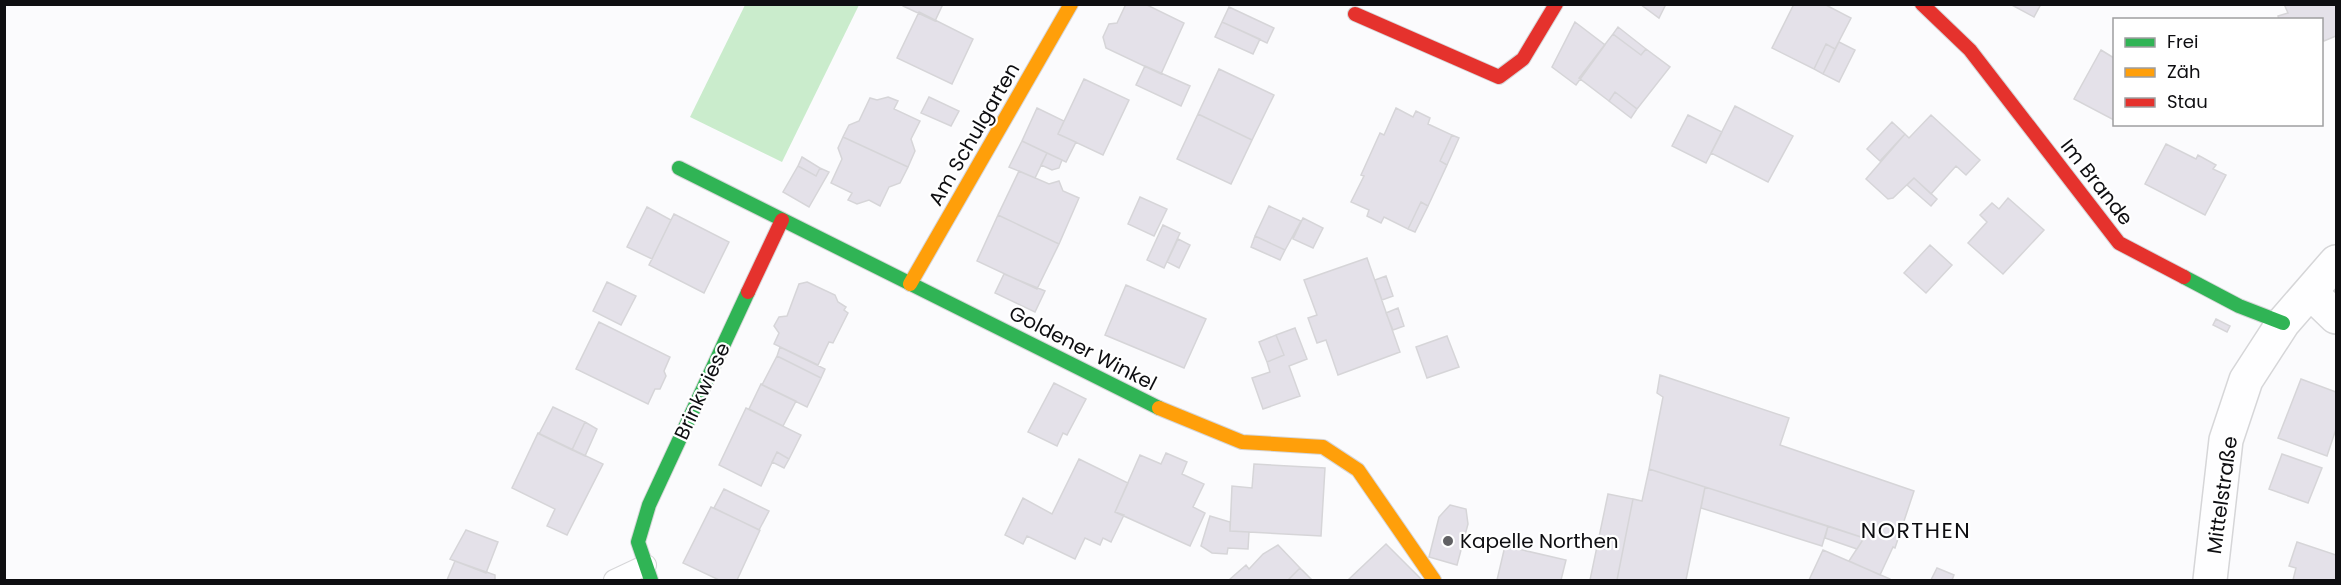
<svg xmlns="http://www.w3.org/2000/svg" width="2341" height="585" viewBox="0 0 2341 585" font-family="Poppins,sans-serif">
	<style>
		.green { fill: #caeccc }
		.building { fill: #e4e1e9; stroke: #d6d5d8; stroke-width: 1.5 }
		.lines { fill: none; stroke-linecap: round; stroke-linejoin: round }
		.lane-casing { stroke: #d6d6d8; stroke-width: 22 }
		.street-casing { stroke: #d6d6d8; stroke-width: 36 }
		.fast-casing { stroke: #d6d6d8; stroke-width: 16 }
		.slow-casing { stroke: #d6d6d8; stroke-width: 16 }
		.jam-casing { stroke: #d6d6d8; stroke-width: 16 }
		.lane { stroke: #fefeff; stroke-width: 20 }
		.street { stroke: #fefeff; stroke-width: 33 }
		.fast { stroke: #30b455; stroke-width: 14 }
		.slow { stroke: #ff9f0a; stroke-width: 14 }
		.jam { stroke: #e5322d; stroke-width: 14 }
		.poi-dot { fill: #616164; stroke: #fff; stroke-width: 2 }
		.labels { text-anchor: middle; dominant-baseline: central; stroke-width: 4.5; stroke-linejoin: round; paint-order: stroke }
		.street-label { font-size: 20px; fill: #0e0e11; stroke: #fff }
		.poi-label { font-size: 20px; fill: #0e0e11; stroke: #fff; text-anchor: start }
		.quarter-label { font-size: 22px; letter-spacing: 1.5px; fill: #0e0e11; stroke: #fff }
	</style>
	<rect width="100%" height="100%" fill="#fbfbfd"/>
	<path class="green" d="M745,5h114l-77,157 -92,-45z"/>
	<path class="building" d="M903,4h40l-8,17 -32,-15z
		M1126,4h19l39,19 -23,51 -55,-26 -3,-11 6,-13 8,-1z
		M1640,4h26l-7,14z
		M1794,4h30l27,14 -16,31 -9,-5 -12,25 -42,-21z
		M2010,4h31l-7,13z
		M2284,4h52v32l-12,5 -2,-4v-17h-43l-1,-4 10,-3z
		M1229,7l45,21 -7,15 -45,-21z
		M919,12l54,27 -21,45 -55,-26z
		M1222,22l38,17 -7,15 -38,-17z
		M1575,22l30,23 -29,40 -24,-18z
		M1618,27l28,22 -5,6 -28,-21z
		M1613,34l28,21 5,-6 24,18 -33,42 -22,-17 -6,9 -30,-23z
		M1839,42l16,8 -16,32 -16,-8z
		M1826,44l9,5 -12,25 -9,-5z
		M2101,50l13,8v62l-40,-21z
		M1145,66l45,20 -9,20 -45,-21z
		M1219,69l55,26 -22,45 -54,-26z
		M1084,79l45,21 -26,55 -45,-21z
		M1615,92l22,17 -6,9 -22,-17z
		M888,97l10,4 -4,8 26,12 -9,18 4,12 -7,16 -65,-30 6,-12 10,-4 11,-23 7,2z
		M929,97l30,14 -8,15 -30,-13z
		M1735,106l58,30 -25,46 -57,-29z
		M1037,108l27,13 -6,13 18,8 -10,20 -44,-21z
		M1396,108l17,9 3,-6 14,7 -2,6 24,11 -12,26 7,4 -19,41 -7,-4 -13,27 -24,-12 -3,6 -14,-7 2,-6 -18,-8 13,-26 -3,-1 19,-42 4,2z
		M1198,114l54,26 -21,44 -54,-25z
		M1688,115l34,17 -16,31 -34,-17z
		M1931,115l49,45 -14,15 -10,-9 -25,28 -17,-16 -21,20 -5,1 -22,-20 39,-45 4,4z
		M1892,122l13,12 -25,27 -13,-12z
		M1452,135l7,3 -12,27 -7,-4z
		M843,137l65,30 -8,16 -11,4 -9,19 -11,-6 -12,4 -9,-4 4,-7 -21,-10 11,-24 -4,-11z
		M1022,141l25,12 -12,25 -26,-11z
		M2166,144l30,15 2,-4 18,10 -3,4 13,6 -21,40 -60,-31z
		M1047,153l15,7 -3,8 -7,2 -11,-5z
		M802,157l18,11 -4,8 -18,-10z
		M798,166l18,10 4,-8 9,4 -20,35 -26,-15z
		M1019,171l30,13 10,-3 4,10 16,7 -20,46 -61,-29z
		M1914,178l23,21 -6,7 -24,-21z
		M1140,197l27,12 -13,27 -26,-12z
		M2008,198l36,32 -41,44 -35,-31 19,-21 -7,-7 12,-12 7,6z
		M1421,202l7,4 -13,26 -7,-3z
		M1269,206l32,15 -16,29 -30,-14z
		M647,207l24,13 -19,39 -25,-12z
		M674,214l55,28 -25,51 -55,-28z
		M998,215l61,29 -22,45 -60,-28z
		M1303,218l20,10 -10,20 -20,-9z
		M1163,225l17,8 -16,35 -17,-8z
		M1255,236l30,14 -5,10 -29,-13z
		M1178,239l12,6 -11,23 -12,-6z
		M1930,245l22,20 -26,28 -22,-20z
		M1367,258l33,94 -62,23 -12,-35 -9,3 -9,-25 9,-3 -13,-35z
		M1004,274l41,17 -10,21 -40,-19z
		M1386,276l7,20 -11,4 -7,-20z
		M607,282l29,14 -15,29 -28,-14z
		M807,282l28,13 3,7 8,5 -2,3 4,3 -15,30 -4,-1 -11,23 -44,-21 5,-11 -5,-7 5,-9 8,-1 12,-32z
		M1126,285l80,34 -22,49 -79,-33z
		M1398,308l6,18 -11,4 -7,-17z
		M2216,319l14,7 -3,6 -14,-7z
		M599,322l71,35 -6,14 2,5 -6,13h-5l-7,15 -72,-35z
		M1295,328l12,31 -18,7 11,30 -37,13 -11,-31 18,-6 -3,-10 17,-7 -8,-20z
		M1276,335l8,20 -17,7 -8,-20z
		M1447,336l12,31 -32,11 -11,-31z
		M780,347l45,22 -4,9 -44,-22z
		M777,356l44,22 -14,29 -45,-22z
		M1660,375l129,43 -9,27 134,46 -19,57 -2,-1 -13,28 -31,-14 15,-23 -215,-69 14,-72 -6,-4z
		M2301,379l35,13v37l-9,27 -49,-18z
		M1054,383l32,16 -19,36 -4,-2 -6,13 -29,-14z
		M761,384l35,17 -13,25 -34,-17z
		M553,407l32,15 -13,28 -33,-16z
		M746,408l55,27 -12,24 -12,-7 -16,34 -42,-21z
		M585,422l12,7 -12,27 -13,-6z
		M538,433l65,31 -36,71 -20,-9 8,-17 -43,-21z
		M777,452l12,7 -5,9 -12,-6z
		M1166,453l21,9 -5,12 22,10 -11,23 12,6 -15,33 -75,-34 25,-57 21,9z
		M2282,454l40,14 -14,35 -39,-14z
		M1079,459l49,24 -13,29 9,3 -13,27 -8,-4 -3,7 -15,-7 -10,21 -48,-23 -4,8 -18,-9 18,-37 29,16z
		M1254,464l71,4 -4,68 -91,-5 2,-45 20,2z
		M1649,469l56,18 -19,93h-69l16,-81 9,2z
		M1705,487l123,39 -6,20 -121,-38z
		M724,489l45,22 -10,19 -45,-22z
		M1608,494l25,5 -16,81h-27z
		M1450,505l16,4 2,15 -11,41 -28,-8 10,-40z
		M711,507l49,23 -23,50h-18l-36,-17z
		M1210,516l20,6v9l19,1 -1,17 -20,-1 -1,6 -15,-1 -11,-7z
		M1828,526l36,12 -7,11 -32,-11z
		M466,530l32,12 -12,31 -36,-14z
		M2297,542l39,13v25h-43l3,-12 -7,-2z
		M1386,544l36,36h-74z
		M1278,545l22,23 -12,12h-59l17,-15 3,4 14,-15z
		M1505,546l61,14 -5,20h-64z
		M1823,550l67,29v1h-81z
		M455,561l40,14v5h-48z
		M1300,568l12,12h-24z
		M1937,568l17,7 -2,5h-21z"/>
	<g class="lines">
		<g class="lane-casing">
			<path id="lane" d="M614,580l32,-15"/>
		</g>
		<g class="street-casing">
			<path id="street" d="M2310,292l26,25
				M2210,580l16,-140 20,-60 37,-57 53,-61"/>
		</g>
		<g class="fast-casing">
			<path id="fast" d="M679,168l480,240
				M2184,277l55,29 44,17
				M651,580l-13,-38 11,-37 99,-213"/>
		</g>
		<g class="slow-casing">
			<path id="slow" d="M910,284l161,-280
				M1159,408l83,34 81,5 35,23 76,110"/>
		</g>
		<g class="jam-casing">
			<path id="jam" d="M1922,4l48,46 149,193 65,34
				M1355,14l144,63 24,-18 33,-55
				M748,292l34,-72"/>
		</g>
		<use href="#lane" class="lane"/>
		<use href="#street" class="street"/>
		<use href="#fast" class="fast"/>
		<use href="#slow" class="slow"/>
		<use href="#jam" class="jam"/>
	</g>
	<circle class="poi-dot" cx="1448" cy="541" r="6"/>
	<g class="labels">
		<g class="street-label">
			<text transform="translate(974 134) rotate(-60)">Am Schulgarten</text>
			<text transform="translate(2097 182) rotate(52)">Im Brande</text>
			<text transform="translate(1083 348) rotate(27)">Goldener Winkel</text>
			<text transform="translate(702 391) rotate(-65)">Brinkwiese</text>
			<text transform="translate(2222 495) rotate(-82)">Mittelstraße</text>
		</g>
		<g class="poi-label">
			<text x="1460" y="541">Kapelle Northen</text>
		</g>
		<g class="quarter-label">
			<text x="1916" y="530">NORTHEN</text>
		</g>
	</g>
	<rect width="2341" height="585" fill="none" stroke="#0e0e11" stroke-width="12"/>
	<rect x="2113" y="18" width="210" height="108" fill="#ffffff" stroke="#9f9fa0" stroke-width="1.5"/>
	<rect x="2125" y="38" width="30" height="9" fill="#30b455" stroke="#9f9fa0" stroke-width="1.5"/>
	<text x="2167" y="48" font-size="18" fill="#0e0e11">Frei</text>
	<rect x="2125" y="68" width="30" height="9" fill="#ff9f0a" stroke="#9f9fa0" stroke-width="1.5"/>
	<text x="2167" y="78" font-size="18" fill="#0e0e11">Zäh</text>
	<rect x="2125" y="98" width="30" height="9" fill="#e5322d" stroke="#9f9fa0" stroke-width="1.5"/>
	<text x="2167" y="108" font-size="18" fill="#0e0e11">Stau</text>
</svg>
